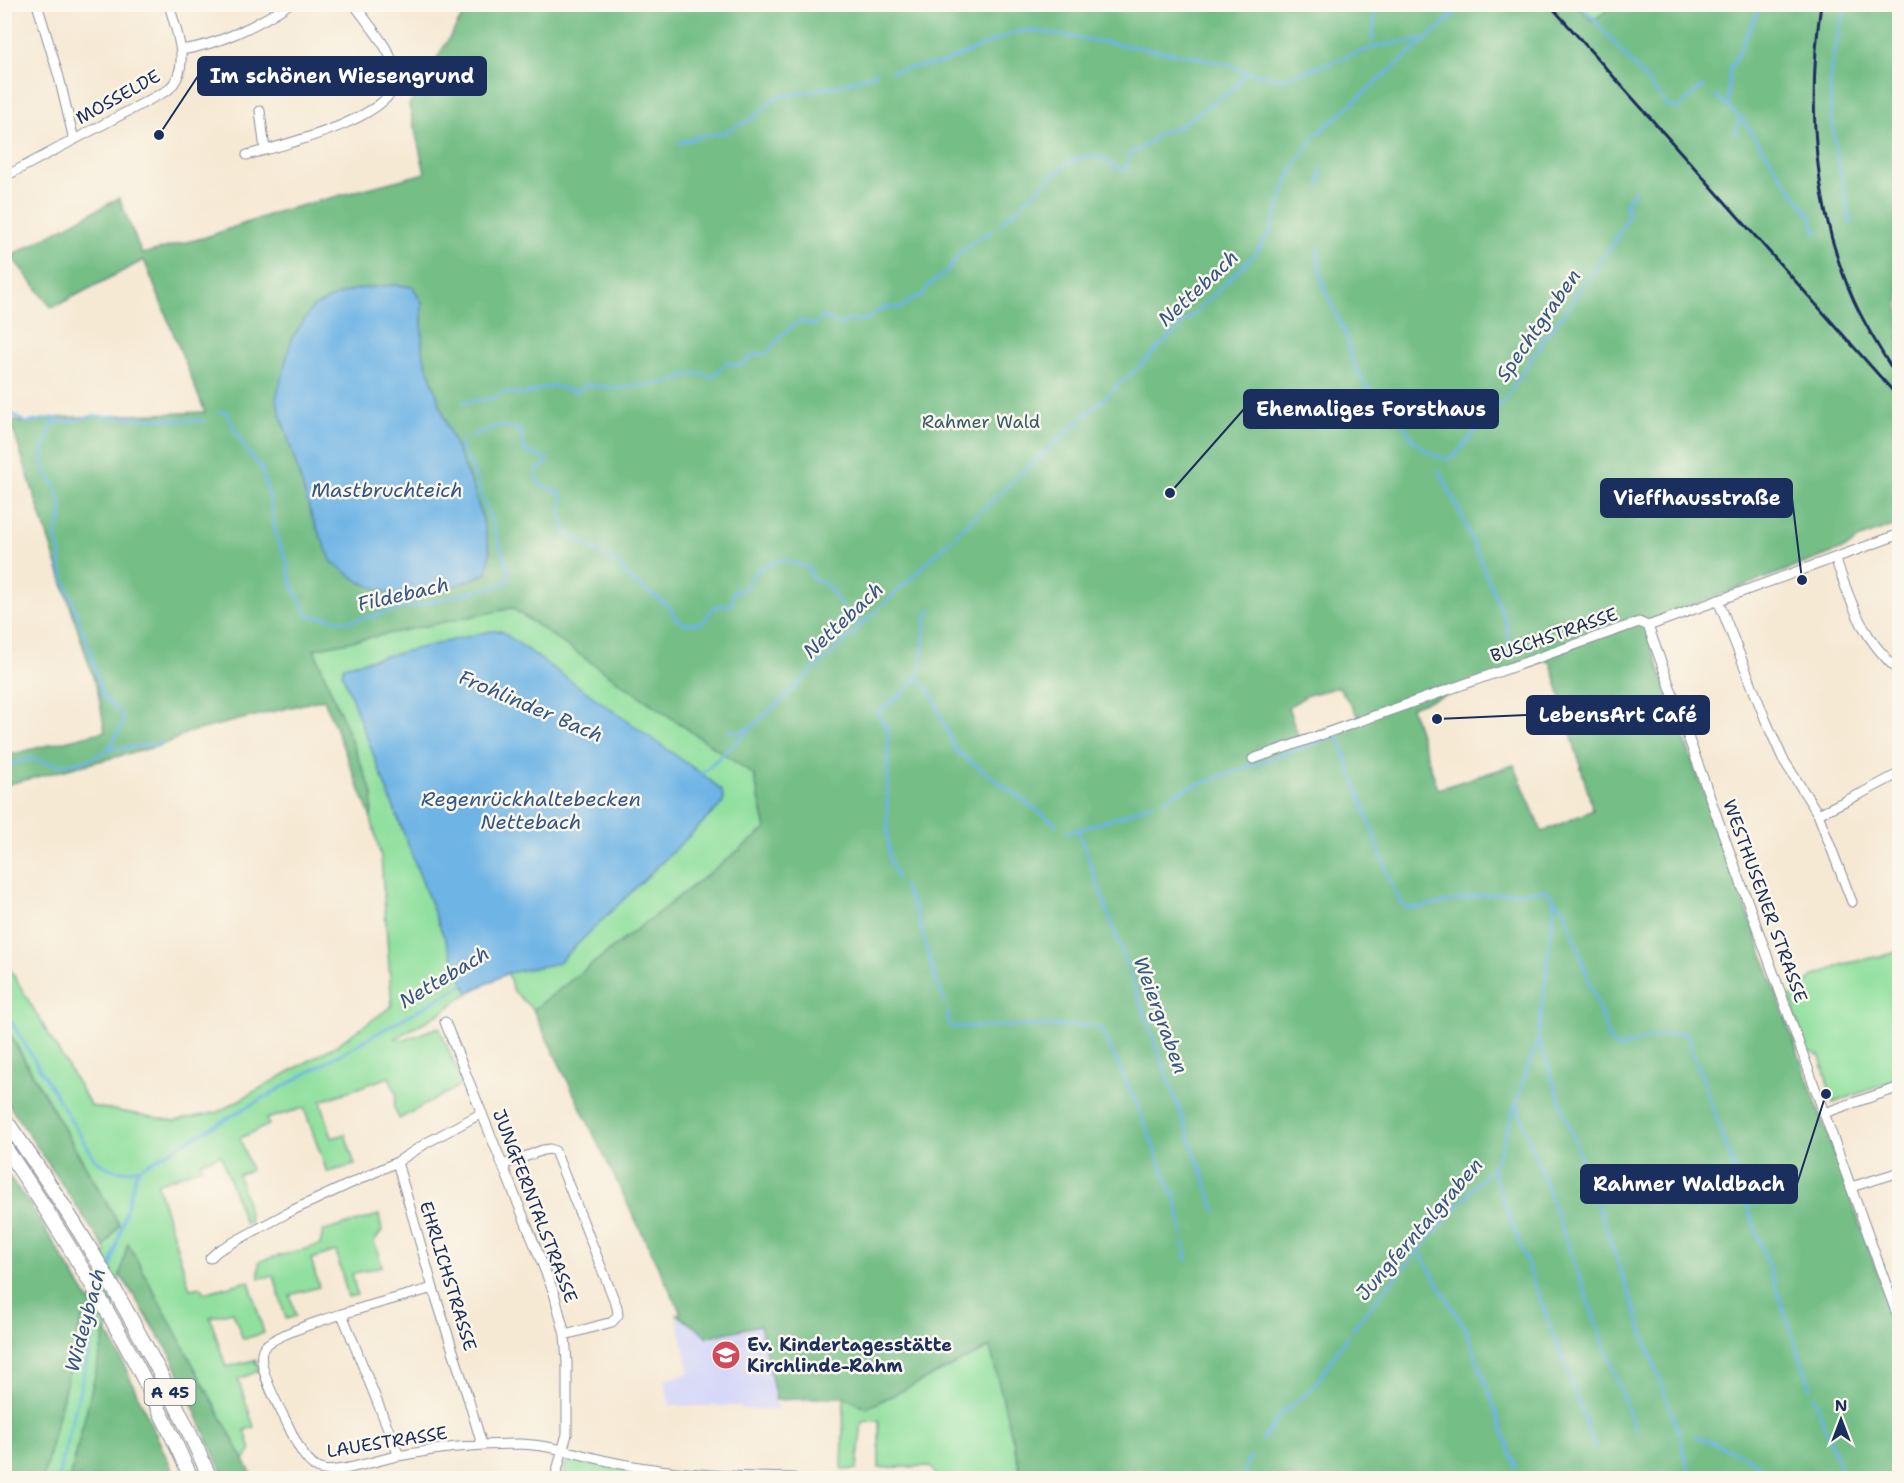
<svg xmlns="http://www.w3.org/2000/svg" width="1904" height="1483" viewBox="0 0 1904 1483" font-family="'Shantell Sans',sans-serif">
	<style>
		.built { fill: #d6d8f8 }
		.green { fill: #91e09f; stroke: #56887e; stroke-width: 1.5 }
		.forest { fill: #74be86; stroke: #487672; stroke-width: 1.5; fill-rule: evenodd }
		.water { fill: #6eb4e5; stroke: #4472a2; stroke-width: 1.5 }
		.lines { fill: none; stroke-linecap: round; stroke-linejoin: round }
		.stream { stroke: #6eb4e5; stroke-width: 3 }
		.minor-casing { stroke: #888c99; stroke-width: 11 }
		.highway-casing { stroke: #888c99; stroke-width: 16 }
		.minor { stroke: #fff; stroke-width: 9 }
		.highway { stroke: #fff; stroke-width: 14 }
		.rail { stroke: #1b2f5e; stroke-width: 3 }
		.labels { text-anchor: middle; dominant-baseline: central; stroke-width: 5; stroke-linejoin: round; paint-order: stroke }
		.shield { fill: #fbf7ec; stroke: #5e6b89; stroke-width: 1.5 }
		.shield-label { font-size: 16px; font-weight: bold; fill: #1b2f5e }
		.street-label { font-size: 18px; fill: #1b2f5e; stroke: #fbf7ec }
		.park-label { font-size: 18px; fill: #385b6e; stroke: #fbf7ec }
		.poi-label { font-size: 18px; font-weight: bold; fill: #1b2f5e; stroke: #fbf7ec; text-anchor: start }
		.water-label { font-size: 20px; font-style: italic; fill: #345786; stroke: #fbf7ec }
		.leader { fill: none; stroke: #1b2f5e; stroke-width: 2 }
		.callout-dot { fill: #1b2f5e; stroke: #fbf7ec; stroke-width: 2 }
		.callout { fill: #1b2f5e; stroke: #1b2f5e; stroke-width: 2 }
		.callout-label { font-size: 20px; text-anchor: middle; font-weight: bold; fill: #fff }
	</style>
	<rect width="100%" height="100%" fill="#fbf7ec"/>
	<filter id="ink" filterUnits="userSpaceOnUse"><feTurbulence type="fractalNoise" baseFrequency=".0167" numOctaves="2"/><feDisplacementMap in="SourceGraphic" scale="12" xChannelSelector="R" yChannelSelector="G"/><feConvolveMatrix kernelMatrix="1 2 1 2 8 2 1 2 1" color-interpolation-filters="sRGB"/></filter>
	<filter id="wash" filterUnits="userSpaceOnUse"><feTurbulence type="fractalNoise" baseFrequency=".008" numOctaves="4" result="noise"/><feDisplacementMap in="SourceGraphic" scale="24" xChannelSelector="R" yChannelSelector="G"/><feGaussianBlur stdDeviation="1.35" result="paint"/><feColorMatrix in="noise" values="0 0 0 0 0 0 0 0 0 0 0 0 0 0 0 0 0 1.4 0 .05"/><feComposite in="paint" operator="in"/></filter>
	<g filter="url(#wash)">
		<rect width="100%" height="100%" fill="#f6e9d4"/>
		<path class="built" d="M676,1315l32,22 52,-13 18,86 -37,-1 -1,-3h-70l-6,-26 26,-7z"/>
		<path class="green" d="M1576,5h39l-23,17z
			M512,608l242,167 12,54 -233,181 -20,-20 -5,-17 50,-10 -48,-325 -9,-7 -157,35 -2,7 95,247 31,73 -27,20 -46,25 9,2 35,-13 24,57 -64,35 -5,-12 2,-13 -7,-17 -68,24 11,37 13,-4 10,31 -28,7 -23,-64 -38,11 3,6 -29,13 11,32 -13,5 9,28 3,19 -5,2 -24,-69 -20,7 1,5 -45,17 33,105 11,-2 3,6 45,-12 15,52 -21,6 -10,-27 -23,5 16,50 29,-7 4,11 -21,8 16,48 -9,3 6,20 -7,10 -116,-216 -58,234h-27l39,-159 5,1 19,-69 -2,-4 15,-23 -114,-199 -1,-66 87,147 83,15 44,-9 117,-66 57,-40 -11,-149 -10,-39 2,-24 -59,-145z
			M1899,952v127l-66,24 -13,-47 -14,-6 -16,-53 25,-21 29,-12z
			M379,1215l3,16 -8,10 8,25 -30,8 5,21 -9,2 -12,-46 -25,8 8,28 -29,8 6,21 -10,3 -12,-43 -15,2v-17l61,-16 3,-14z
			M991,1347l31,131 -10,-1 -74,1 -8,-12 -51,2v-48l-17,2 -5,47 -15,1 2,-73 23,11z
			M567,1456l67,13 -1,9h-70z"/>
		<path class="forest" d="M1576,4l16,17 23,-16h284v519l-39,14 -12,9 -205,77 256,708v146h-877l-32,-131 -123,61 -23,-11 -68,3 -16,-75 -52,12 -31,-23 4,-1 -148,-303 233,-181 -12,-54 -242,-167 -198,41 59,145 -2,24 -47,-119 -138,34 -14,8 -17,6 -150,38 -1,-29 101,-25 -7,-39 -88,-272 16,3 26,-5 153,-6 -61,-152 -92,48 -41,-52 108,-58 23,56 64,-17 71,-25 148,-39 -16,-68 60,-100zM395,285l18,2 9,16v48l26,77 26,62 9,30 7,32 -3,21 -50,20 -105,-31 -20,-45 -36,-118 16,-61 21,-31 23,-11 21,-7zM1545,660l6,3 42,147 -51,22 -28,-67 -76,24 -27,-82zM1339,687l20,30 -60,21 -11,-31 20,-12z
			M4,1025l115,200 -15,22 -99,-148z
			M4,1170l26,35 62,100 -5,15 -5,-1 -39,159h-38z
			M128,1243l116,217 10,18h-30l-54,-125 -50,-79z
			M106,1330l12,22 58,126h-106z"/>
		<path class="water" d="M395,285l18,2 9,16v48l26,77 26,62 9,30 7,32 -3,21 -50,20 -45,2 -32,-13 -28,-20 -20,-45 -36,-118 16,-61 21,-31 23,-11 21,-7z
			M491,631h10l205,146c9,8 20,13 17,26l-165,160 -50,10 -40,20 -31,-73 -95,-247 2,-7z"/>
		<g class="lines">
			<path class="stream" d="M1581,4l88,103 9,2 23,-22 3,1
				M1846,4c-5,24 -14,49 -16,73 -2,45 12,103 21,148
				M1372,40l5,-36
				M891,71l52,-8 70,-30 15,-3 163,26 38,9 17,7
				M1716,96l26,23 69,98 5,16h2
				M1728,106l1,-34 33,-68
				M1735,135l5,-18
				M679,143l25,-8 16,-1 32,-15 23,-21 61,-12 41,-13
				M1320,186l1,-17
				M1000,224l56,-51 14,-11 14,-6 17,2 22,13 4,-3 3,-15 18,-9 10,-10 18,-6 44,-30 14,-10 12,-16 37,7 94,-33 48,-7
				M1318,248c0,34 12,53 26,83 5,9 5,21 9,31 10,25 33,45 52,65 8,16 24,29 43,32l6,-3 50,-56 38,-57v-5l9,-7 65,-92 12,-23 -2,-13 9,-13
				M463,402l28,-3 13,-7 20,2 29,-8 23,6 10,-7 31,3 41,-4 17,-3 9,-6 19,-1 9,3 15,-15 11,4 8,-4 6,-7 16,-1c8,-14 18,-25 32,-33l14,4 9,-9 17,9 12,-6 12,2 21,-14 16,1 11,-9 11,-4c5,-13 13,-13 23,-23 6,-5 8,-13 14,-19 9,-9 20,-17 31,-21
				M4,409l22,14 26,-5 10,3h10l22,-5 110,5
				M219,412l9,1 4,11 13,25 16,18 9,31 7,41 11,24 1,14 18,38c13,4 27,1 39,7l156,-37 6,-4 1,-11 -38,-105 -10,-15 1,-11
				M62,421l-9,2 -9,26 -2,13 1,6 13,18 6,24 -1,7 -6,21 5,10v19l32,90 7,27 4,13 19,18 1,9 -15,26
				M472,436c22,-10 26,-14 49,-5l4,20 23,9 -5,7 -7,4 1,12c9,6 20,5 27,14l-3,16 5,20 56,33 4,10 44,31 5,11 10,6 15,-1 5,-2 6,-11 10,-5h10l3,-14h8l15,-21 17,-8 12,-2 22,8 5,10 15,8 16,23
				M1439,470l22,44 45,108 5,37
				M855,619l7,6
				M916,678l7,5 10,13 22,54 102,75
				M729,730l7,2 14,-4
				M4,769l15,-8 12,-2 29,6 29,-5 19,-10 54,-7
				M699,776l148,-137 154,-147 143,-130 110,-107 16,-22 19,-57 26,-40 143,-125 6,-4 18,-3
				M1163,801l14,-9 161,-57 51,142 10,23 6,7 12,1 66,-13 63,-5 19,21 45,130 5,6 6,1 29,-11 34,-4 3,1 124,354
				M1078,830l138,381
				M1067,831l3,1 52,-16 31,-13
				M897,878l-8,-21 -2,-40 1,-87 -11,-17 28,-22 11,-13 5,-14 5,-46 5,-9
				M903,885l14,29 19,67 9,21
				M4,1010l90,148c13,13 28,16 46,10l326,-185
				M948,1012l1,15 141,-2 11,3 39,83 32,83 3,-1 8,42
				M1538,1038l141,396
				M1517,1105l118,325
				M1492,1169l103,278
				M1184,1243l3,17
				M1419,1251l48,81 49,135
				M109,1273l27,-99 3,-4
				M1352,1330l17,-22 127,-146 42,-124 16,-127v-12
				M1814,1396l30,82
				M1696,1436l52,22 26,19
				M1262,1441l18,-26 32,-26 35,-52
				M1681,1441l10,37
				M58,1478l42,-170
				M1244,1478l2,-14 5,-7"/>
		</g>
	</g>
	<g filter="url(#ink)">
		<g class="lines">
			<g class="minor-casing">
				<path id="minor" d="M37,4l22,73 15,63
					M181,50c37,-5 77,-25 108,-46
					M260,111l5,39
					M247,155c32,-9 155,-38 149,-80 -2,-23 -29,-52 -42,-71
					M4,177l164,-87c25,-23 8,-58 1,-86
					M1835,558c17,47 26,79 65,114
					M1718,600l48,121 17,38 35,55 34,88
					M1648,626l252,697
					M1253,759l386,-137 9,4 252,-92
					M1818,814l44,-21 38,-20
					M445,1022l95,236 14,35 11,42 2,28v71l-12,44
					M1824,1113l76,-26
					M397,1162l36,126 35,110
					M503,1165l40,-15 7,-1 5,2 62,156 1,8 -6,7 -47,13
					M1851,1187l49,-15
					M210,1258l9,-8 72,-39 106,-49 31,-20 54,-29
					M433,1288c-27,8 -160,41 -170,61 -7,15 13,53 21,68 8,15 20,50 39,53 15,4 57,-11 75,-14 40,-8 81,-12 122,-12 35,1 68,14 102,20 57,11 114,13 172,14
					M342,1314l57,142
					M469,1401l13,44"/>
			</g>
			<g class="highway-casing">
				<path id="highway" d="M4,1118c81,114 150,233 206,360
					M4,1146c72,106 136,215 187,332"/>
			</g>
			<use href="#minor" class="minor"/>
			<use href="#highway" class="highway"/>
			<path class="rail" d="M1549,4l351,395
				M1821,4c-14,98 -8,206 33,297 13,28 29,54 46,80"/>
		</g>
	</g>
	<defs>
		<g id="school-disc" transform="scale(1.5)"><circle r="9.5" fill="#d1495b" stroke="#fbf7ec"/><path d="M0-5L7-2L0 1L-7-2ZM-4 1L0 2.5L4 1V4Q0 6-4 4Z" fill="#fff"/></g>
	</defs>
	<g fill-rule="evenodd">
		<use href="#school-disc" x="726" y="1355"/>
	</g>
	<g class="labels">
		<rect class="shield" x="144.5" y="1379" width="51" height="26" rx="4.5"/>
		<g class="shield-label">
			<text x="170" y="1392">A 45</text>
		</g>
		<g class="street-label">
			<text transform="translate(118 97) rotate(-29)">MOSSELDE</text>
			<text transform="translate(1554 635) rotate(-19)">BUSCHSTRASSE</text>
			<text transform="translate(1765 901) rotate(70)">WESTHUSENER STRASSE</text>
			<text transform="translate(535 1206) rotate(69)">JUNGFERNTALSTRASSE</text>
			<text transform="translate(448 1276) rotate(73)">EHRLICHSTRASSE</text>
			<text transform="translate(387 1442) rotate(-9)">LAUESTRASSE</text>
		</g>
		<g class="park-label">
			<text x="981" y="422">Rahmer Wald</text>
		</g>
		<g class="poi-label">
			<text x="747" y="1345">Ev. Kindertagesstätte<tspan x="747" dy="21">Kirchlinde-Rahm</tspan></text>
		</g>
		<g class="water-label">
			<text transform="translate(1198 288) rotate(-43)">Nettebach</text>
			<text transform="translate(1538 325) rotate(-55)">Spechtgraben</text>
			<text x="387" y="490">Mastbruchteich</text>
			<text transform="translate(403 594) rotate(-13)">Fildebach</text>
			<text transform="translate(843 620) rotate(-43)">Nettebach</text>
			<text transform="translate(531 706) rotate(23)">Frohlinder Bach</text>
			<text x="531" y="799">Regenrückhaltebecken<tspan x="531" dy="23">Nettebach</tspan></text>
			<text transform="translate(444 977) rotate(-31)">Nettebach</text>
			<text transform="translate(1161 1015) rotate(70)">Weiergraben</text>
			<text transform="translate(1419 1229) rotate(-49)">Jungferntalgraben</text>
			<text transform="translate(85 1320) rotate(-75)">Wideybach</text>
		</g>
	</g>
	<path class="leader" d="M159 135L198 76M1170 493L1244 409M1802 580L1792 498M1437 719L1527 715M1826 1094L1797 1184"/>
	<g class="callout-dot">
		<circle cx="159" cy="135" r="6"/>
		<circle cx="1170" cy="493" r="6"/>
		<circle cx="1802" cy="580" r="6"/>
		<circle cx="1437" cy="719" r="6"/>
		<circle cx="1826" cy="1094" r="6"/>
	</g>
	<g class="callout">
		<rect x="198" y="57" width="288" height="38" rx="6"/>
		<rect x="1244" y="390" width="254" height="38" rx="6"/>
		<rect x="1601" y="479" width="191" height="38" rx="6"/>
		<rect x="1527" y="696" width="182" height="38" rx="6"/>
		<rect x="1581" y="1165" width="216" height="38" rx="6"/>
	</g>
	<g class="callout-label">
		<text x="342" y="83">Im schönen Wiesengrund</text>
		<text x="1371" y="416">Ehemaliges Forsthaus</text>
		<text x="1697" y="505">Vieffhausstraße</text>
		<text x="1618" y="722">LebensArt Café</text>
		<text x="1689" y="1191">Rahmer Waldbach</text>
	</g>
	<rect width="1904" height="1483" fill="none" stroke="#fbf7ec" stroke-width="24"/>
	<g transform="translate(1841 1420)" stroke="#fbf7ec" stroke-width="4.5" paint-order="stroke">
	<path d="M0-4.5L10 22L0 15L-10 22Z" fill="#1b2f5e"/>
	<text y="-9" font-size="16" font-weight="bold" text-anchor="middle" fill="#1b2f5e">N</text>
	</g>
</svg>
